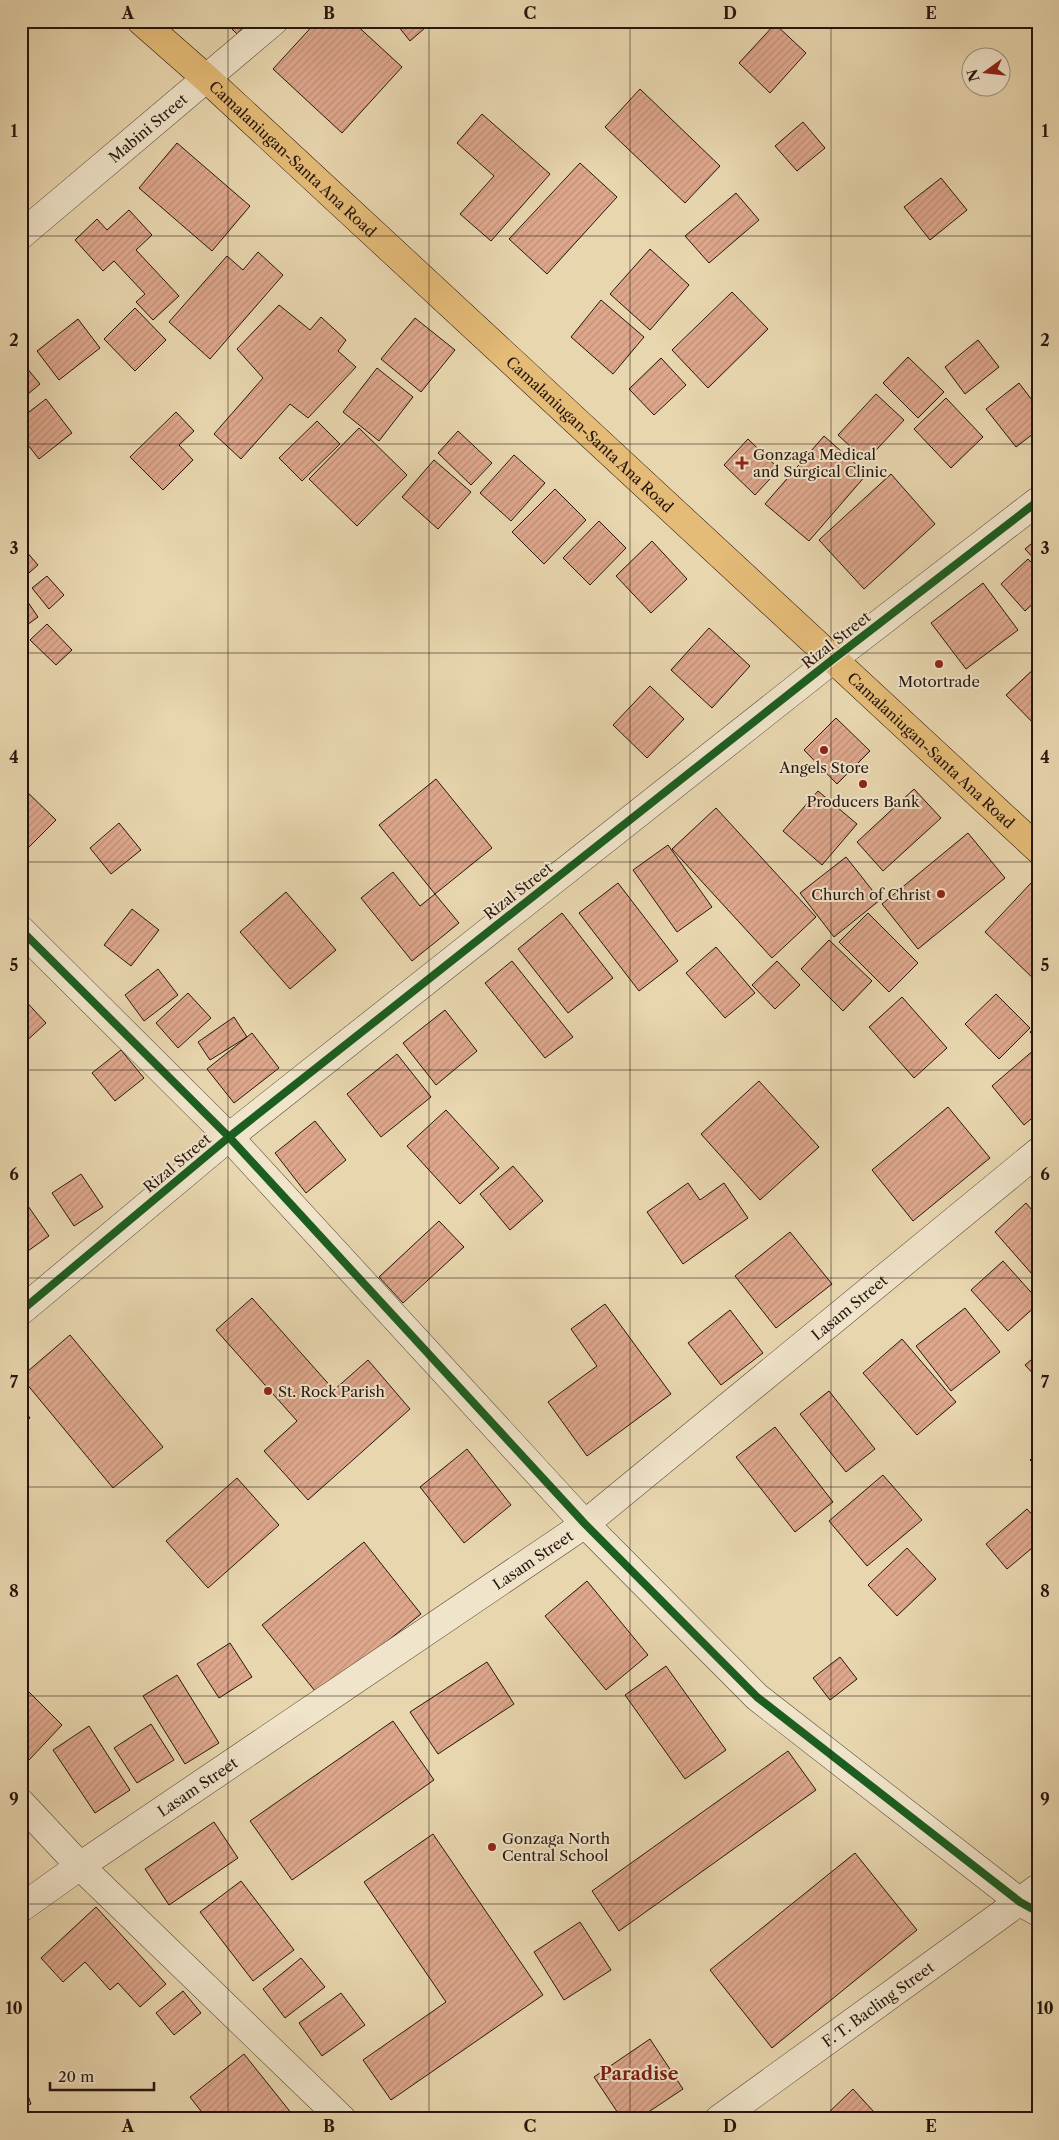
<svg xmlns="http://www.w3.org/2000/svg" width="1059" height="2140" viewBox="0 0 1059 2140" font-family="'Libre Caslon Text',serif">
	<style>
		.building { fill: url(#building-hatch); stroke: #27150e }
		.lines { fill: none; stroke-linecap: round; stroke-linejoin: round }
		.minor-casing { stroke: #574536; stroke-width: 29 }
		.major-casing { stroke: #27150e; stroke-width: 29 }
		.minor { stroke: #f0e4ca; stroke-width: 28 }
		.major { stroke: #e4bb77; stroke-width: 28 }
		.cycleway-casing { stroke: #f0e4ca; stroke-width: 11 }
		.cycleway { stroke: #1b5e20; stroke-width: 8 }
		.grid { fill: none; stroke: #27150e; stroke-width: 1; stroke-opacity: 0.55 }
		.poi-dot { fill: #8f2418; stroke: #f0e4ca; stroke-width: 2 }
		.labels { text-anchor: middle; dominant-baseline: central; stroke-width: 4; stroke-linejoin: round; paint-order: stroke }
		.street-label { font-size: 15px; fill: #27150e; stroke: #f0e4ca }
		.poi-label { font-size: 15px; fill: #27150e; stroke: #f0e4ca; text-anchor: start }
		.quarter-label { font-size: 18px; font-weight: bold; fill: #7a1f14; stroke: #f0e4ca }
		.neatline { fill: none; stroke: #27150e; stroke-width: 2 }
		.grid-label { font-size: 16px; text-anchor: middle; font-weight: bold; fill: #27150e }
	</style>
	<defs>
		<pattern id="building-hatch" width="6" height="6" patternUnits="userSpaceOnUse" patternTransform="scale(1.25)"><rect width="6" height="6" fill="#dea78c"/><path d="M-1 1l2-2M0 6l6-6M5 7l2-2" fill="none" stroke="#be8f78"/></pattern>
	</defs>
	<rect width="100%" height="100%" fill="#e8d6ae"/>
	<filter id="stains"><feTurbulence type="fractalNoise" baseFrequency=".004" numOctaves="4"/><feColorMatrix values="0 0 0 0 .2 0 0 0 0 .09 0 0 0 0 .02 0 0 0 .5 -.17"/></filter>
	<radialGradient id="worn" r=".72"><stop offset=".6" stop-color="#630" stop-opacity="0"/><stop offset="1" stop-color="#630" stop-opacity=".3"/></radialGradient>
	<path class="building" d="M224,21h25l-12,13z
		M317,21h35l50,46 -60,66 -69,-64z
		M394,21h39l-23,20z
		M775,24l31,29 -36,40 -31,-30z
		M640,89l80,77 -35,37 -80,-76z
		M482,114l68,60 -59,67 -31,-27 34,-38 -37,-33z
		M803,122l22,26 -28,23 -22,-25z
		M177,143l73,63 -38,45 -73,-63z
		M580,163l37,34 -70,77 -38,-35z
		M941,178l26,32 -37,30 -26,-33z
		M736,193l23,27 -50,43 -24,-27z
		M129,210l23,25 -16,15 43,46 -26,24 -17,-18 9,-8 -31,-33 -11,10 -28,-31 22,-21 10,11z
		M650,249l39,36 -39,45 -40,-36z
		M258,252l25,23 -73,84 -41,-37 58,-66 16,14z
		M732,292l36,37 -60,59 -36,-38z
		M601,300l43,37 -31,37 -42,-37z
		M279,305l31,25 11,-13 25,23 -8,11 18,16 -48,51 -18,-14 -49,55 -27,-25 49,-56 -26,-29z
		M135,308l31,32 -31,31 -31,-32z
		M415,318l40,32 -34,42 -40,-33z
		M78,319l22,29 -41,32 -22,-29z
		M978,340l21,27 -34,27 -20,-27z
		M908,357l36,35 -26,26 -35,-35z
		M661,358l25,27 -32,30 -25,-26z
		M26,367l14,17 -19,16v-29z
		M377,368l36,29 -34,44 -36,-29z
		M1019,383l19,25v22l-22,17 -30,-38z
		M876,394l28,26 -38,41 -28,-26z
		M946,398l37,39 -32,31 -37,-39z
		M46,399l26,34 -33,26 -18,-23v-18z
		M176,412l18,19 -15,14 14,15 -30,30 -33,-33z
		M317,421l23,23 -38,37 -23,-23z
		M359,428l48,47 -50,51 -48,-47z
		M458,431l34,32 -21,22 -33,-32z
		M824,436l43,38 -58,67 -44,-37z
		M748,439l31,30 -24,26 -31,-30z
		M514,455l31,28 -34,38 -31,-28z
		M434,460l37,32 -33,37 -36,-32z
		M891,474l44,50 -71,65 -45,-49z
		M555,489l31,31 -42,44 -32,-32z
		M599,521l27,27 -36,37 -27,-27z
		M1038,538v25l-13,-14z
		M652,541l35,38 -36,34 -35,-37z
		M25,550l13,15 -17,15v-27z
		M1028,559l10,10v30l-13,12 -24,-27z
		M47,576l17,19 -15,14 -17,-21z
		M983,583l35,47 -52,39 -35,-46z
		M21,592l17,25 -15,11 -2,-3z
		M47,624l25,26 -16,15 -26,-25z
		M709,628l41,38 -38,42 -41,-38z
		M1038,665v63l-32,-33z
		M650,686l34,33 -37,39 -34,-33z
		M836,718l34,33 -33,33 -33,-34z
		M436,779l56,69 -57,46 -56,-69z
		M21,786l35,34 -35,35z
		M914,789l27,29 -58,53 -26,-29z
		M818,791l39,33 -35,41 -39,-34z
		M716,808l100,109 -44,41 -100,-109z
		M119,823l22,27 -30,24 -21,-26z
		M968,833l37,45 -87,71 -36,-45z
		M668,845l44,62 -35,25 -44,-62z
		M846,857l34,43 -46,37 -34,-44z
		M393,872l27,34 15,-12 24,29 -47,38 -51,-63z
		M1032,882l6,6v95l-53,-51z
		M618,883l60,78 -39,30 -60,-78z
		M286,892l50,58 -46,39 -50,-57z
		M132,909l27,21 -28,36 -27,-21z
		M562,913l51,65 -45,35 -50,-64z
		M868,913l50,50 -29,29 -50,-50z
		M829,940l43,41 -29,30 -42,-42z
		M716,947l39,46 -30,25 -39,-45z
		M512,961l61,76 -28,21 -60,-75z
		M777,961l23,24 -25,24 -23,-24z
		M158,969l20,26 -34,26 -19,-26z
		M188,993l23,25 -33,30 -22,-25z
		M996,994l34,34 -31,31 -34,-35z
		M21,996l25,27 -25,23z
		M902,997l45,51 -33,30 -45,-51z
		M445,1010l32,41 -41,34 -33,-42z
		M234,1017l13,20 -37,23 -12,-18z
		M1038,1025v16l-8,-9z
		M252,1033l27,35 -45,35 -27,-34z
		M1035,1049l3,3v61l-14,12 -32,-39z
		M121,1050l23,28 -29,23 -23,-28z
		M397,1054l34,43 -50,40 -34,-43z
		M759,1081l60,66 -59,53 -59,-66z
		M948,1107l42,51 -77,63 -41,-51z
		M446,1110l53,58 -39,36 -53,-58z
		M315,1121l31,39 -40,33 -31,-40z
		M513,1166l30,35 -33,29 -30,-36z
		M81,1174l22,33 -29,19 -22,-33z
		M688,1183l12,17 24,-17 24,35 -65,46 -36,-52z
		M21,1196l28,40 -24,17 -4,-6z
		M1026,1203l12,14v52l-6,5 -37,-42z
		M439,1221l25,26 -61,56 -24,-26z
		M790,1232l42,52 -56,44 -41,-52z
		M1003,1261l35,39v4l-30,27 -37,-41z
		M252,1298l82,92 34,-30 42,49 -102,91 -44,-49 33,-30 -81,-91z
		M605,1304l66,90 -84,62 -39,-54 49,-36 -26,-37z
		M965,1308l35,44 -49,39 -35,-45z
		M730,1310l33,43 -42,32 -33,-42z
		M70,1335l93,112 -50,41 -92,-111z
		M902,1339l54,63 -39,33 -54,-62z
		M1038,1354v25l-13,-14z
		M829,1391l46,58 -29,23 -46,-58z
		M21,1405l9,13 -9,7z
		M775,1427l58,75 -38,30 -59,-75z
		M467,1449l44,56 -47,38 -44,-56z
		M1038,1452v16l-8,-8z
		M883,1475l39,45 -55,46 -38,-45z
		M237,1478l42,47 -71,63 -42,-47z
		M1027,1509l11,12v22l-31,26 -21,-25z
		M364,1542l57,72 -102,82 -57,-71z
		M907,1548l29,31 -39,37 -29,-31z
		M587,1581l61,74 -42,35 -61,-74z
		M230,1643l22,34 -33,21 -22,-34z
		M840,1657l17,22 -27,21 -17,-22z
		M487,1662l27,42 -76,50 -28,-42z
		M666,1666l60,84 -41,29 -60,-84z
		M177,1675l42,68 -34,21 -42,-68z
		M21,1684l41,41 -33,35 -8,-7z
		M393,1721l41,59 -142,100 -42,-59z
		M151,1724l23,36 -37,23 -23,-35z
		M89,1726l41,64 -35,23 -42,-63z
		M788,1751l28,39 -197,141 -27,-40z
		M214,1822l24,36 -69,47 -24,-36z
		M433,1834l110,161 -152,105 -28,-40 83,-58 -82,-120z
		M855,1853l62,77 -145,118 -62,-78z
		M241,1881l53,69 -41,31 -53,-69z
		M96,1907l70,77 -26,23 -22,-24 -8,7 -25,-28 -22,20 -22,-24z
		M580,1922l31,48 -47,30 -30,-48z
		M301,1958l24,29 -40,31 -22,-29z
		M183,1991l18,22 -27,22 -18,-22z
		M341,1993l24,32 -43,31 -23,-33z
		M650,2039l33,50 -45,30h-16l-28,-42z
		M244,2054l52,65h-89l-17,-22z
		M21,2076l10,28 -10,3z
		M853,2089l21,23 -6,7h-46z"/>
	<g class="lines">
		<g class="minor-casing">
			<g id="minor">
				<path id="s1" d="M21,235l253,-214"/>
				<path d="M21,930l208,207 356,387 172,173 263,205 18,10"/>
				<path d="M21,1311l208,-174 603,-477 206,-159"/>
				<path d="M21,1803l59,63 262,253"/>
				<path id="s2" d="M21,1908l59,-42 505,-342 453,-372"/>
				<path id="s3" d="M719,2119l319,-231"/>
			</g>
		</g>
		<g class="major-casing">
			<g id="major">
				<path id="s4" d="M141,21l66,58 831,770"/>
			</g>
		</g>
		<use href="#minor" class="minor"/>
		<use href="#major" class="major"/>
		<g class="cycleway-casing">
			<path id="cycleway" d="M21,930l208,207 356,387 172,173 263,205 18,10
				M21,1311l208,-174 603,-477 206,-159"/>
		</g>
		<use href="#cycleway" class="cycleway"/>
	</g>
	<path class="grid" d="M228,21v2098M429,21v2098M630,21v2098M831,21v2098M21,236h1017M21,444h1017M21,653h1017M21,862h1017M21,1070h1017M21,1278h1017M21,1487h1017M21,1696h1017M21,1904h1017"/>
	<g class="poi-dot">
		<path d="M739.5 455.5h5v5h5v5h-5v5h-5v-5h-5v-5h5z"/>
		<circle cx="939" cy="664" r="5"/>
		<circle cx="824" cy="750" r="5"/>
		<circle cx="863" cy="784" r="5"/>
		<circle cx="941" cy="894" r="5"/>
		<circle cx="268" cy="1391" r="5"/>
		<circle cx="492" cy="1847" r="5"/>
	</g>
	<g class="labels">
		<g class="street-label">
			<text stroke="none"><textPath href="#s1" startOffset="166">Mabini Street</textPath></text>
			<text stroke="none"><textPath href="#s4" startOffset="205">Camalaniugan-Santa Ana Road</textPath></text>
			<text stroke="none"><textPath href="#s4" startOffset="610">Camalaniugan-Santa Ana Road</textPath></text>
			<text transform="translate(836 640) rotate(-38)">Rizal Street</text>
			<text stroke="none"><textPath href="#s4" startOffset="1075">Camalaniugan-Santa Ana Road</textPath></text>
			<text transform="translate(518 891) rotate(-38)">Rizal Street</text>
			<text transform="translate(177 1163) rotate(-40)">Rizal Street</text>
			<text stroke="none"><textPath href="#s2" startOffset="1024">Lasam Street</textPath></text>
			<text stroke="none"><textPath href="#s2" startOffset="619">Lasam Street</textPath></text>
			<text stroke="none"><textPath href="#s2" startOffset="214">Lasam Street</textPath></text>
			<text stroke="none"><textPath href="#s3" startOffset="196">F. T. Bacling Street</textPath></text>
		</g>
		<g class="poi-label">
			<text x="753" y="454">Gonzaga Medical<tspan x="753" dy="17">and Surgical Clinic</tspan></text>
			<text x="939" y="681" text-anchor="middle">Motortrade</text>
			<text x="824" y="767" text-anchor="middle">Angels Store</text>
			<text x="863" y="801" text-anchor="middle">Producers Bank</text>
			<text x="931" y="894" text-anchor="end">Church of Christ</text>
			<text x="278" y="1391">St. Rock Parish</text>
			<text x="502" y="1838">Gonzaga North<tspan x="502" dy="17">Central School</tspan></text>
		</g>
		<g class="quarter-label">
			<text x="639" y="2074">Paradise</text>
		</g>
	</g>
	<rect width="1059" height="2140" fill="none" stroke="#e8d6ae" stroke-width="55"/>
	<g transform="translate(986 72) rotate(255)"><circle r="24" fill="#f0e4ca" stroke="#a0917f"/>
	<path d="M0-4L9 19L0 12L-9 19Z" fill="#8f2418"/>
	<text y="-8" font-size="14" font-weight="bold" text-anchor="middle" fill="#27150e">N</text>
	</g>
	<path d="M50 2082v8h104v-8" fill="none" stroke="#27150e" stroke-width="2.5"/>
	<text x="58" y="2082" font-size="15" fill="#27150e" stroke="#f0e4ca" stroke-width="4" paint-order="stroke">20 m</text>
	<rect x="28" y="28" width="1004" height="2084" class="neatline"/>
	<g class="grid-label">
		<text x="128" y="19">A</text>
		<text x="329" y="19">B</text>
		<text x="530" y="19">C</text>
		<text x="730" y="19">D</text>
		<text x="931" y="19">E</text>
		<text x="14" y="137">1</text>
		<text x="1045" y="137">1</text>
		<text x="14" y="346">2</text>
		<text x="1045" y="346">2</text>
		<text x="14" y="554">3</text>
		<text x="1045" y="554">3</text>
		<text x="14" y="763">4</text>
		<text x="1045" y="763">4</text>
		<text x="14" y="971">5</text>
		<text x="1045" y="971">5</text>
		<text x="14" y="1180">6</text>
		<text x="1045" y="1180">6</text>
		<text x="14" y="1388">7</text>
		<text x="1045" y="1388">7</text>
		<text x="14" y="1597">8</text>
		<text x="1045" y="1597">8</text>
		<text x="14" y="1805">9</text>
		<text x="1045" y="1805">9</text>
		<text x="14" y="2014">10</text>
		<text x="1045" y="2014">10</text>
		<text x="128" y="2132">A</text>
		<text x="329" y="2132">B</text>
		<text x="530" y="2132">C</text>
		<text x="730" y="2132">D</text>
		<text x="931" y="2132">E</text>
	</g>
	<rect width="100%" height="100%" filter="url(#stains)"/>
	<rect width="100%" height="100%" fill="url(#worn)"/>
</svg>
